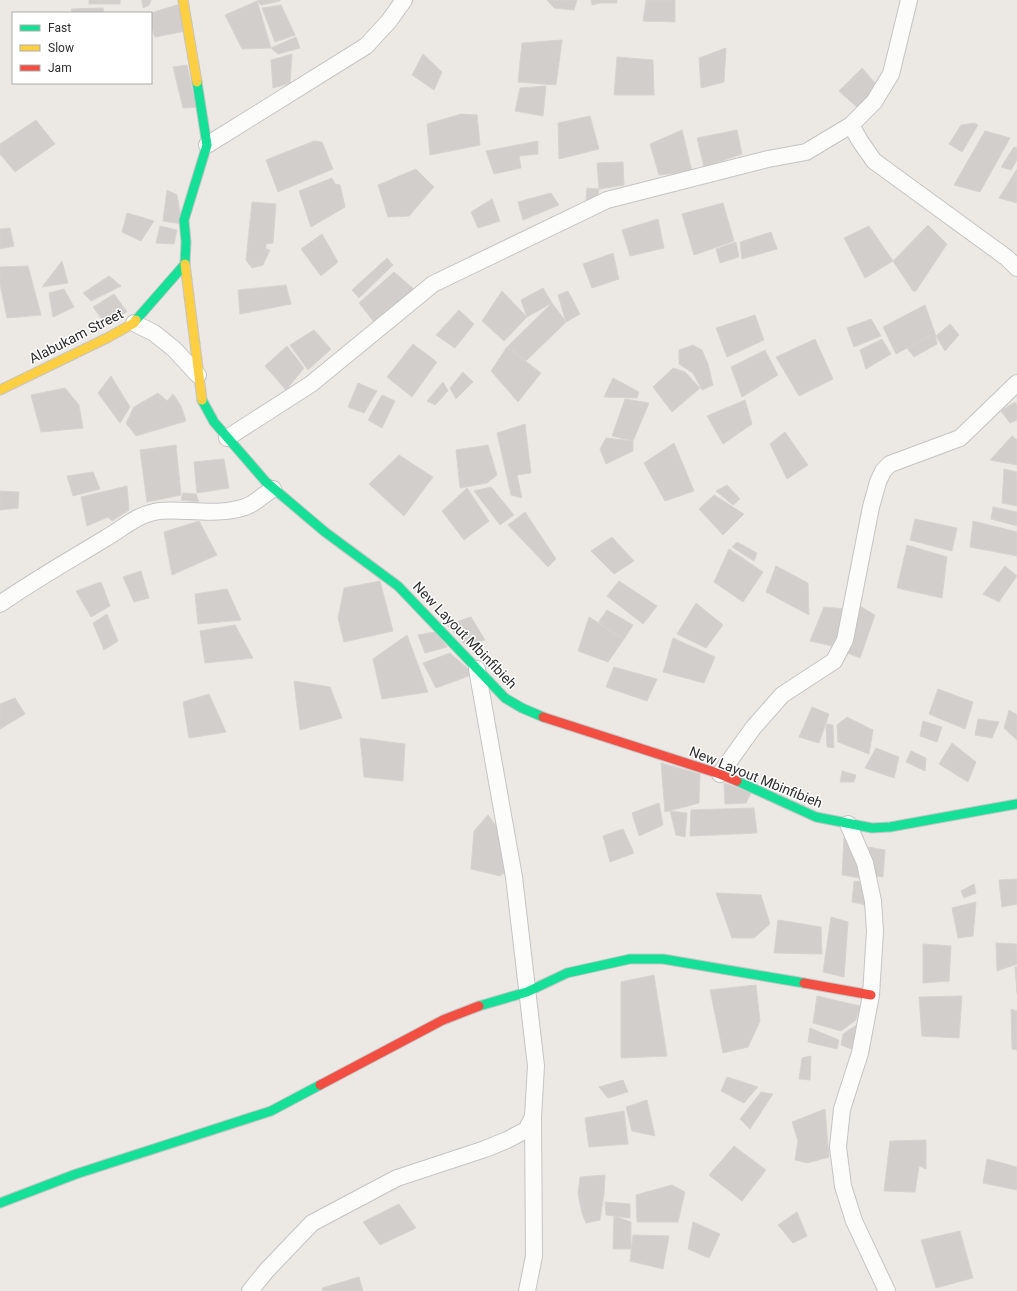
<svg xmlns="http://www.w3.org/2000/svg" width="1017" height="1291" viewBox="0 0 1017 1291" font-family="Roboto,sans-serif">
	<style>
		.building { fill: #d1cecb; stroke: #d7d4d0 }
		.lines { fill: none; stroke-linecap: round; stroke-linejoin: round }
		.street-casing { stroke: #c5c4c5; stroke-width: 18 }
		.fast-casing { stroke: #c5c4c5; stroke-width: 11 }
		.slow-casing { stroke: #c5c4c5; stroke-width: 11 }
		.jam-casing { stroke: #c5c4c5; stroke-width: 11 }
		.street { stroke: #fcfcfb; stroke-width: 16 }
		.fast { stroke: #16e098; stroke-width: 9 }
		.slow { stroke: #ffcf43; stroke-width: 9 }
		.jam { stroke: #f24e42; stroke-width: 9 }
		.labels { text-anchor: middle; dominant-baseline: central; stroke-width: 3; stroke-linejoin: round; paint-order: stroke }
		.street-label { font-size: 14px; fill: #2e2e2e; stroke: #fff }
	</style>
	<rect width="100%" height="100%" fill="#ece8e4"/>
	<path class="building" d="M89,0h31v4h-31z
		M142,0h9l-2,5 -6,3z
		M260,0h20v1l-19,4 -4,-4z
		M547,0h30l-3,10 -20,-2z
		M591,0h26v3h-17l-8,2z
		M646,0h29v22l-32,-1z
		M257,1l14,47 -29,1 -17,-34z
		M180,4l6,27 -31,6 -4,-12v-12z
		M281,5l14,30 -20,7 -13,-34z
		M103,8l1,5h-32l-1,-4z
		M296,37l4,11 -22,6 -7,-6z
		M562,40l-6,45 -38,-3 4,-39z
		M726,48l-2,34 -23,6 -2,-30z
		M292,54l-2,29 -17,5 -2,-28z
		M423,54l19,18 -8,18 -22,-15z
		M617,57l36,3 1,35h-40z
		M187,65l9,42 -13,1 -10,-41z
		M862,68l19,22 -21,20 -21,-19z
		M546,86l-3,30 -28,-5 5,-23z
		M461,114l16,1 3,30 -50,10 -3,-31z
		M590,116l9,33 -40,10 -1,-36z
		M36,120l19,24 -40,28 -15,-18v-10z
		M974,123l4,2 -16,27 -13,-8 12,-19z
		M682,130l10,41 -33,4 -9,-31z
		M737,130l5,24 -38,13 -7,-29z
		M985,131l25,7 -30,54 -26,-7z
		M314,141l8,1 11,27 -55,23 -12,-32z
		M538,141v13l-19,2 2,12 -27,6 -8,-23z
		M1014,147l3,1v12l-6,10 -10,-3z
		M623,162l1,23 -25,4 -2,-26z
		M416,169l18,18 -25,29 -21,1 -10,-32z
		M1017,169v34l-18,-5z
		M332,178l3,6 5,1 5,22 -34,20 -12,-36z
		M587,188l12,1 -1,7 -12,7z
		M167,190l10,5 5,29 -19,-3z
		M551,193l8,12 -36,15 -5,-18z
		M492,199l8,22 -22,7 -7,-16z
		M252,202l24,2 -3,39 -7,1v5l4,1 -7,15 -11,3 -6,-8z
		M723,203l11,38 -40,14 -12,-41z
		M127,213l27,8 -13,20 -19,-9z
		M658,219l6,29 -34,8 -8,-26z
		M928,225l19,19 -31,47h-3l-20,-30z
		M160,226l17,4 -3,14 -18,-1z
		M869,226l24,35 -28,17 -21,-40z
		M10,228l4,18 -14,3v-20z
		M771,232l6,17 -35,10 -2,-17z
		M322,234l16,28 -17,14 -20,-27z
		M736,242l3,15 -19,6 -4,-14z
		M613,253l6,26 -27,9 -9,-24z
		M387,258l6,7 -34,33 -7,-8z
		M62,261l6,22 -26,4z
		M28,266l13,49 -34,3 -7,-34v-17z
		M394,272l21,18 -41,32 -15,-19z
		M109,276l12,10 -30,15 -8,-8z
		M286,285l5,19 -51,10 -2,-24z
		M543,288l9,15 -25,14 -6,-17z
		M64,289l10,18 -21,10 -4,-24z
		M502,291l25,26 -23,24 -22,-20z
		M568,291l12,23 -14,8 -8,-27z
		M114,294l13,18 -23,10 -11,-15z
		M552,303l14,19 -40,39 -19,-14z
		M925,305l10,28 -39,21 -13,-27z
		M459,310l15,14 -19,24 -19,-13z
		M755,315l9,25 -37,17 -11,-29z
		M871,319l10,17 -27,11 -7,-19z
		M950,324l9,11 -14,16 -9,-15z
		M314,330l17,19 -23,21 -18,-25z
		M935,333l2,11 -23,13 -7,-9z
		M815,339l18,40 -34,17 -23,-39z
		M882,339l9,15 -25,15 -6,-19z
		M413,344l24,18 -25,35 -25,-20z
		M693,345l9,5 6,14 5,21 -11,5 -9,-17 -14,-9v-14z
		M287,346l17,22 -18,22 -21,-24z
		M507,347l34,26 -23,29 -27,-31z
		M765,350l13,25 -36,22 -11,-30z
		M673,368l12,4 15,16 -28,24 -19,-25z
		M463,372l10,10 -17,17 -6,-11z
		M111,376l19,31 -10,16 -22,-30z
		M613,378l26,14 -2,6 -33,-1z
		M443,382l5,9 -13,14 -8,-4z
		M358,383l19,8 -13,22 -16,-6z
		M65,388l14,17 4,23 -42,4 -10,-37z
		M158,393l9,8 6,-7 8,12 5,15 -50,15 -10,-13 8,-16z
		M382,395l13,6 -13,27 -14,-8z
		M625,399l24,4 -16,38 -21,-5z
		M745,400l7,24 -29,20 -16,-28z
		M1015,402l2,3v15l-7,3 -9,-12z
		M525,424l6,49 -14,2 5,23 -11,-3 -14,-62z
		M785,432l23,33 -21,14 -17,-35z
		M1012,436l5,4v25l-27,-5z
		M606,438l27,3v10l-27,13 -6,-15z
		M674,443l20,48 -29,10 -21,-38z
		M176,445l5,50 -34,7 -7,-52z
		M488,445l9,30 -10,8 -27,5 -4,-38z
		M399,455l34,22 -29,39 -35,-32z
		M224,459l5,29 -32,5 -3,-31z
		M1004,469l13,3v34l-15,-3z
		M93,472l7,17 -27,7 -6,-20z
		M727,485l13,14 -7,6 -17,-14z
		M127,486l2,24 -17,11 -4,-4 -21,9 -6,-29z
		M491,487l23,28 -14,10 -26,-34z
		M467,488l22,33 -25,19 -22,-29z
		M0,491l19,1 -1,16 -18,2z
		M183,493l13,1 3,8 -18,-2z
		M714,495l30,19 -21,21 -24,-26z
		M993,507l24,5v14l-26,-7z
		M525,512l31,47 -8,8 -40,-42z
		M915,519l42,9 -5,23 -42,-11z
		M199,521l18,34 -45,20 -8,-43z
		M973,521l44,11v24l-47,-9z
		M612,537l22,24 -20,13 -23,-23z
		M737,542l20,11 -3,8 -22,-14z
		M907,545l40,12 -5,41 -45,-10z
		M729,549l34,23 -20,30 -29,-20z
		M776,566l32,17 1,32 -43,-23z
		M1005,566l12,10 -18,26 -16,-8z
		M141,571l8,27 -15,4 -11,-25z
		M380,581l13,50 -49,11 -6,-24 6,-30z
		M619,581l38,25 -14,18 -36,-28z
		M101,582l9,24 -19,11 -15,-26z
		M227,589l14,31 -43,4 -3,-30z
		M696,603l27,22 -17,23 -29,-14z
		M858,605l17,10 -15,43 -20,-8z
		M824,607l22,2 -9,38 -27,-6z
		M607,610l26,15 -9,14 -26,-16z
		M107,614l11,27 -14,9 -11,-27z
		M471,617l14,23 -19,6 -19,-21z
		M589,617l35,22 -16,23 -30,-11z
		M235,625l18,33 -48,5 -5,-32z
		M435,632l12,15 -22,6 -7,-18z
		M407,635l21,57 -46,7 -9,-40z
		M673,638l42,19 -11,26 -41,-11z
		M450,653l24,21 -38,14 -13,-25z
		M614,667l43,12 -10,22 -41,-14z
		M294,681l36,6 12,31 -42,12z
		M938,689l35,13 -8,27 -36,-15z
		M209,694l17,38 -37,6 -6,-36z
		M15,698l10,16 -25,15v-25z
		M812,707l17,7 -10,29 -20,-6z
		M1009,710l8,5v25l-13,-12z
		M847,717l26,13 -4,24 -31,-12 -1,-17z
		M978,719l21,3 -7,16 -17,-3z
		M923,721l19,6 -5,15 -17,-6z
		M826,724l7,1 1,23 -7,-1z
		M360,738l45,6 -2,37 -39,-4z
		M952,743l24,19 -8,20 -29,-18z
		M876,748l23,9 -5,21 -29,-10z
		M911,751l15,7 -1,13 -19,-9z
		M661,763l39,11 -1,29 -34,9z
		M842,771l14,4 -2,7h-14z
		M724,783l27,10 -5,10 -21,1z
		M659,803l4,22 -24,11 -7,-23z
		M754,808l3,25 -67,3 1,-26z
		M670,811l17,2 -2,24 -9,-2z
		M488,815l11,15 9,40 -8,6 -29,-7 3,-38z
		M623,829l11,24 -24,9 -7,-26z
		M844,838l7,2 14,34 -5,4 -18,-3z
		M862,846l23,4 -2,27 -12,-2z
		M1017,879v25l-15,3 -3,-27z
		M854,881l12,1 5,24 -19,-4z
		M974,884l2,9 -12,5 -3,-7z
		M716,893l45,2 9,29 -16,14h-22z
		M976,902l-3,34 -15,2 -6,-30z
		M831,917l17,5 -4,55 -21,-5z
		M778,920l43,7 1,27 -48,-1z
		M996,943l21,1v20l-20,7z
		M923,944l28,2 -2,35 -26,2z
		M1015,967h2v26z
		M654,975l13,81 -46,2v-76z
		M756,985l4,36 -12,26 -25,6 -13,-63z
		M817,996l43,10 -4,14 -15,11 -28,-8z
		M962,996l-3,42 -37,-2 -3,-39z
		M1011,1009l6,2v39l-5,-1z
		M858,1024l-1,27 -16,-6 2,-11z
		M810,1028l29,12 -2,9 -29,-7z
		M811,1056l-1,24 -11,-1 3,-21z
		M727,1077l31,10 -14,16 -23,-12z
		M623,1080l5,12 -20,6 -9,-11z
		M761,1092l12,2 -23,35 -10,-10z
		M647,1100l8,36 -23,-5 -6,-24z
		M825,1109l4,48 -22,6 -12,-3 3,-19 -6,-19z
		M624,1111l4,33 -39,3 -4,-29z
		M926,1140v29l-7,-3 -4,26 -31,-1 6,-50z
		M734,1146l32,24 -24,31 -33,-26z
		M987,1159l30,8v23l-34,-7z
		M605,1175l-1,19 -4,26 -14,3 -4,-10 -4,-19 2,-17z
		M672,1185l13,7 -7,30h-41l-1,-27z
		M605,1202l25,2v14l-24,-3z
		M399,1204l17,24 -36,17 -17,-23z
		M797,1212l10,24 -14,7 -15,-18z
		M614,1216l17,6v27h-18z
		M693,1222l27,12 -11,24 -21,-9z
		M960,1231l13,47 -37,10 -15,-48z
		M633,1235l36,1 -6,33 -33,-8z
		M359,1277l4,14h-40l-1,-3z"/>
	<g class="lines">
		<g class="street-casing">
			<path id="street" d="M851,125l9,16 14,20 133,97 10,10
				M207,145l159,-99 23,-25 15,-21
				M134,323l20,10 20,16 24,26
				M227,438l84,-54 122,-100 174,-84 161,-41 38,-7 45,-27 23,-23 17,-28 18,-74
				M0,604c34,-24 70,-44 106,-66 16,-9 29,-22 48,-26 11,-3 25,-1 36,-1 18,1 38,2 55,-4 10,-3 19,-13 28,-18
				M477,669l37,208 22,189 -3,51 1,139 -7,35
				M720,774l33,-46 29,-33 52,-34 11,-21 26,-133 7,-25 5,-11 7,-7 70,-26 57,-55
				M848,824l17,39 8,38 2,30 -4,64 -11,58 -18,56 -4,38 5,39 11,35 33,70
				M250,1291l17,-21 45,-47 85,-45 88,-29 22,-9 19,-10 7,-13"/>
		</g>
		<g class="fast-casing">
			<path id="fast" d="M136,320l49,-56 1,-22 -2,-22 23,-75 -10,-63
				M202,400l12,22 52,60 59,50 73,54 107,112 17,10 21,9
				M737,781l79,36 56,11 18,-1 127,-23
				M479,1006l48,-14 40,-19 63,-14h33l141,24
				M0,1203l76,-29 195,-63 49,-26"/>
		</g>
		<g class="slow-casing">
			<path id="slow" d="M183,0l14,82
				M185,264l17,136
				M0,390l107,-52 27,-15 2,-3"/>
		</g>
		<g class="jam-casing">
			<path id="jam" d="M543,717l177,57 17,7
				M804,983l67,12
				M320,1085l123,-65 36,-14"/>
		</g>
		<use href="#street" class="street"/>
		<use href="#fast" class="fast"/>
		<use href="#slow" class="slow"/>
		<use href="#jam" class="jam"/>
	</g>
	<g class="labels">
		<g class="street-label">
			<text transform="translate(76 336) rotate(-27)">Alabukam Street</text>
			<text transform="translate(465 635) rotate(46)">New Layout Mbinfibieh</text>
			<text transform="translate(756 777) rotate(22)">New Layout Mbinfibieh</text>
		</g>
	</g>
	<rect x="12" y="12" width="140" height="72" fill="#ffffff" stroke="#ababab"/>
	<rect x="20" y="25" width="20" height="6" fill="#16e098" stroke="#ababab"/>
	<text x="48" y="32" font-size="12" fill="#2e2e2e">Fast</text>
	<rect x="20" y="45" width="20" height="6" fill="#ffcf43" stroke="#ababab"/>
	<text x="48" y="52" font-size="12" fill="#2e2e2e">Slow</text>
	<rect x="20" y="65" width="20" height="6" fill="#f24e42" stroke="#ababab"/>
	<text x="48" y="72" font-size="12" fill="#2e2e2e">Jam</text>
</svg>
